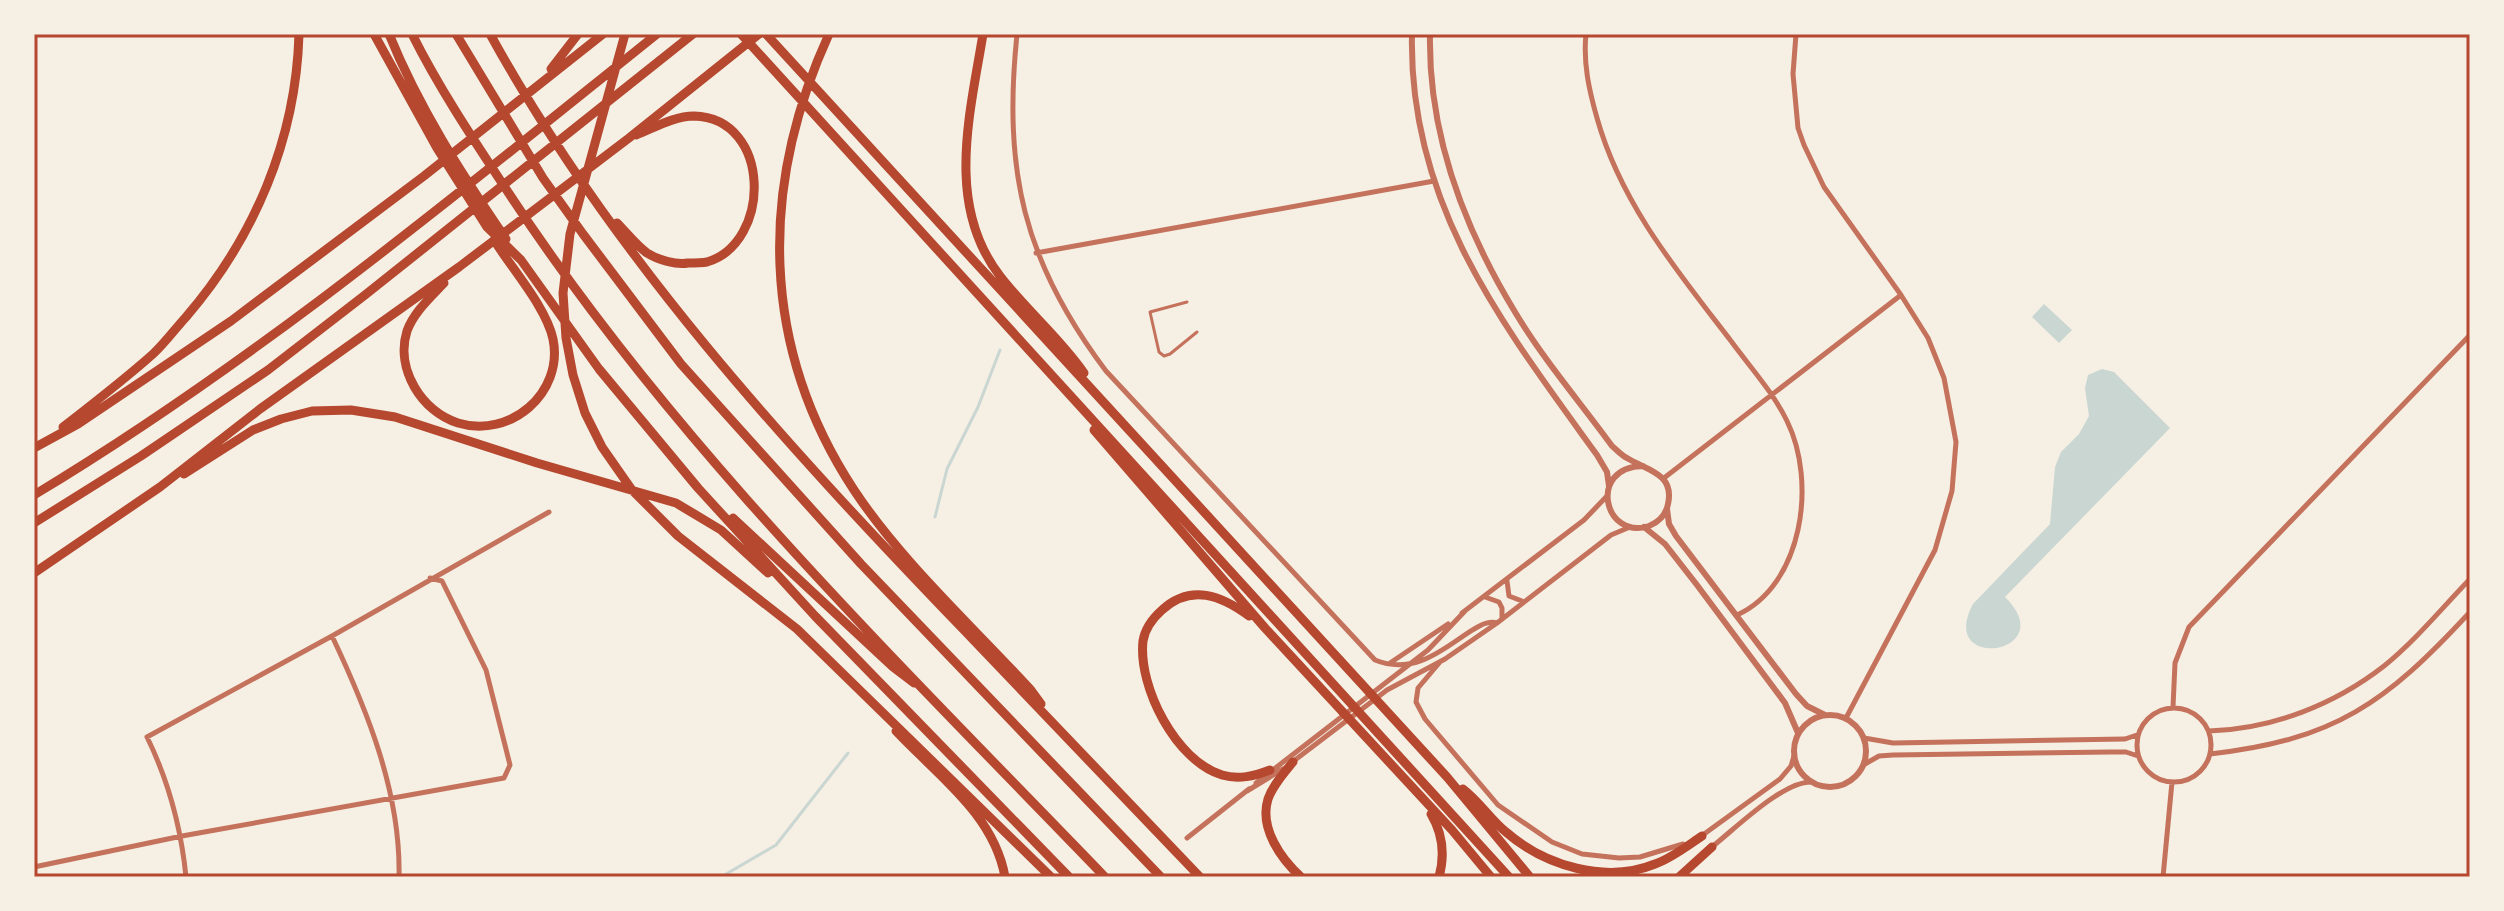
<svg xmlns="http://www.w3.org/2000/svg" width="2504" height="911" viewBox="0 0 2504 911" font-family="'Archivo Narrow',sans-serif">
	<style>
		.water { fill: #c9d6d2 }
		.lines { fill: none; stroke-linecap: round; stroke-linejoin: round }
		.stream { stroke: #c9d6d2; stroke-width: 3 }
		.service { stroke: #c5725c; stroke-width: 3 }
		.minor { stroke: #c5725c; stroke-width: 5 }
		.tertiary { stroke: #c5725c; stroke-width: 6 }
		.motorway { stroke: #b5482f; stroke-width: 9 }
		.neatline { fill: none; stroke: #b5482f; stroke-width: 3 }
	</style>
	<rect width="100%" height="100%" fill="#f6efe4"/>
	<path class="water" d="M2044,304l28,26 -13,13 -27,-26z
		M2102,369l12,3 56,56 -165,169c58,57 -69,76 -32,7l77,-80 5,-57 6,-15 18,-18 10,-18 -4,-28 3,-13z"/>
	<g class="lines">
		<path class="stream" d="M935,517l12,-48 31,-62 22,-57
			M721,877l55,-32 72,-92"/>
		<path class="service" d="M1187,302l-37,10 9,40 5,4 6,-2 27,-22"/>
		<path class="minor" d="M1017,34c-14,136 6,227 89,337l269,289c56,23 95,-45 122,-37
			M1586,34c-3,29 3,56 11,84 24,86 81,154 134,223 19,26 42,51 56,80 30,61 16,164 -50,194
			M1796,34l-3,40 5,54 6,17 20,42 77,108 27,43 16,40 12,64 -4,49 -17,59 -89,168
			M1036,253l398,-72
			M1664,478l237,-183
			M1507,581l2,15 13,5
			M1485,597l14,5 3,6v10
			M1462,613l122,-93 23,-24
			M332,636c35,74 69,157 67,241
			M1440,662l-22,26 -2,14 9,17 73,86 54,37 30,12 37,4 21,-1 43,-13
			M1390,663l58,-39
			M2173,707l2,-44 14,-36 281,-292
			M2137 745a37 37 0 1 1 74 0a37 37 0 1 1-74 0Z
			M2209,731c63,-2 125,-26 175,-65 31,-25 58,-58 86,-87
			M1864,738l29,5 232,-4 12,-4
			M2210,754c125,-14 176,-51 260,-142
			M1291,763l96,-73 58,-31 52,-36 114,-88 19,-8
			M1865,764l14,-8 14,-1 217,-3h16l12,4
			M1256,783l172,-133 37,-39
			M1247,791l36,-22
			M1700,837l80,-58 11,-13 3,-10
			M1187,838l62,-49
			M1713,846c23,-18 69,-64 98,-64
			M34,867l148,-31 322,-58 6,-13 -24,-95 -44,-89 -12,-3
			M186,877c-5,-50 -17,-95 -39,-140l185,-101 217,-124
			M2163,877l9,-95"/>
		<path class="tertiary" d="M1412,34c-4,170 91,291 185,421l10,17 2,14
			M1430,34c-2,99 34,194 85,278 28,47 65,90 97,134 5,4 9,9 15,12 19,12 48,15 41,46 -2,10 -9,18 -19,22 -45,15 -62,-59 -6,-60
			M1667,509l2,15 7,12 120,158 11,12 18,9
			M1644,527l21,17 32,41 88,118 13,30
			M1794 751a36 36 0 1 1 72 0a36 36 0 1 1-72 0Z"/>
		<path class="motorway" d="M374,34l63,114 50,79 34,33 78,109 99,119 117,128 254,261
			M389,34c30,74 72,139 117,205
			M412,34c27,54 61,105 94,155 165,253 390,471 599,688
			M456,34l87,144 40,56 98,130 180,200 300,313
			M490,34c123,223 297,412 472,594 80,83 159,166 238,249
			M625,34l-55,200 -7,59 3,45 7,37 12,38 17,34 30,43 46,46 119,93 254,248
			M741,34l768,843
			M766,34l681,743 83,100
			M829,34c-70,153 -69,313 25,456 47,71 118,136 176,199l11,15
			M983,34c-13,80 -38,171 17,242 26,34 60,62 84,97
			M551,69l27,-35
			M617,223c9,9 19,22 30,30 11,7 29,12 41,10 6,0 13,0 19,-1 65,-19 65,-144 -13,-146 -20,0 -40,12 -58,19
			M444,283c-14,15 -30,29 -37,48 -12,38 15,81 51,92 52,16 106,-30 95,-84 -7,-32 -41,-70 -59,-99
			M63,427c31,-24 62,-48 90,-73 12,-11 22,-25 33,-37 68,-79 110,-177 113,-283
			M1094,430l171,198 187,202 39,47
			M34,448l44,-24 153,-103 193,-145 179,-142
			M184,474l69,-44 28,-11 31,-8 39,-1 44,7 142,46 139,40 45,27 47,43
			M34,495c221,-133 422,-300 623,-461
			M733,518l160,149 21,16
			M34,523l107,-67 127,-86 97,-75 328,-261
			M34,573l126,-86 100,-78 199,-142 170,-129 130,-104
			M1249,616c-27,-20 -58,-33 -87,-6 -9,8 -17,18 -19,31 -5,46 33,120 79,134 17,5 32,1 48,-5
			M896,731c41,44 98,83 109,146
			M1293,762c-9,11 -20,23 -25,37 -9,29 13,60 33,78
			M1463,789c16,12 27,30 43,43 39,34 100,52 149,32 17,-6 32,-18 47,-28
			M1431,814c12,20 14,41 8,63
			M1679,877l33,-30"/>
	</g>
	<rect width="2504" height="911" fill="none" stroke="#f6efe4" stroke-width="72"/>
	<rect x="36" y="36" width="2432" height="839" class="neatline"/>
</svg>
